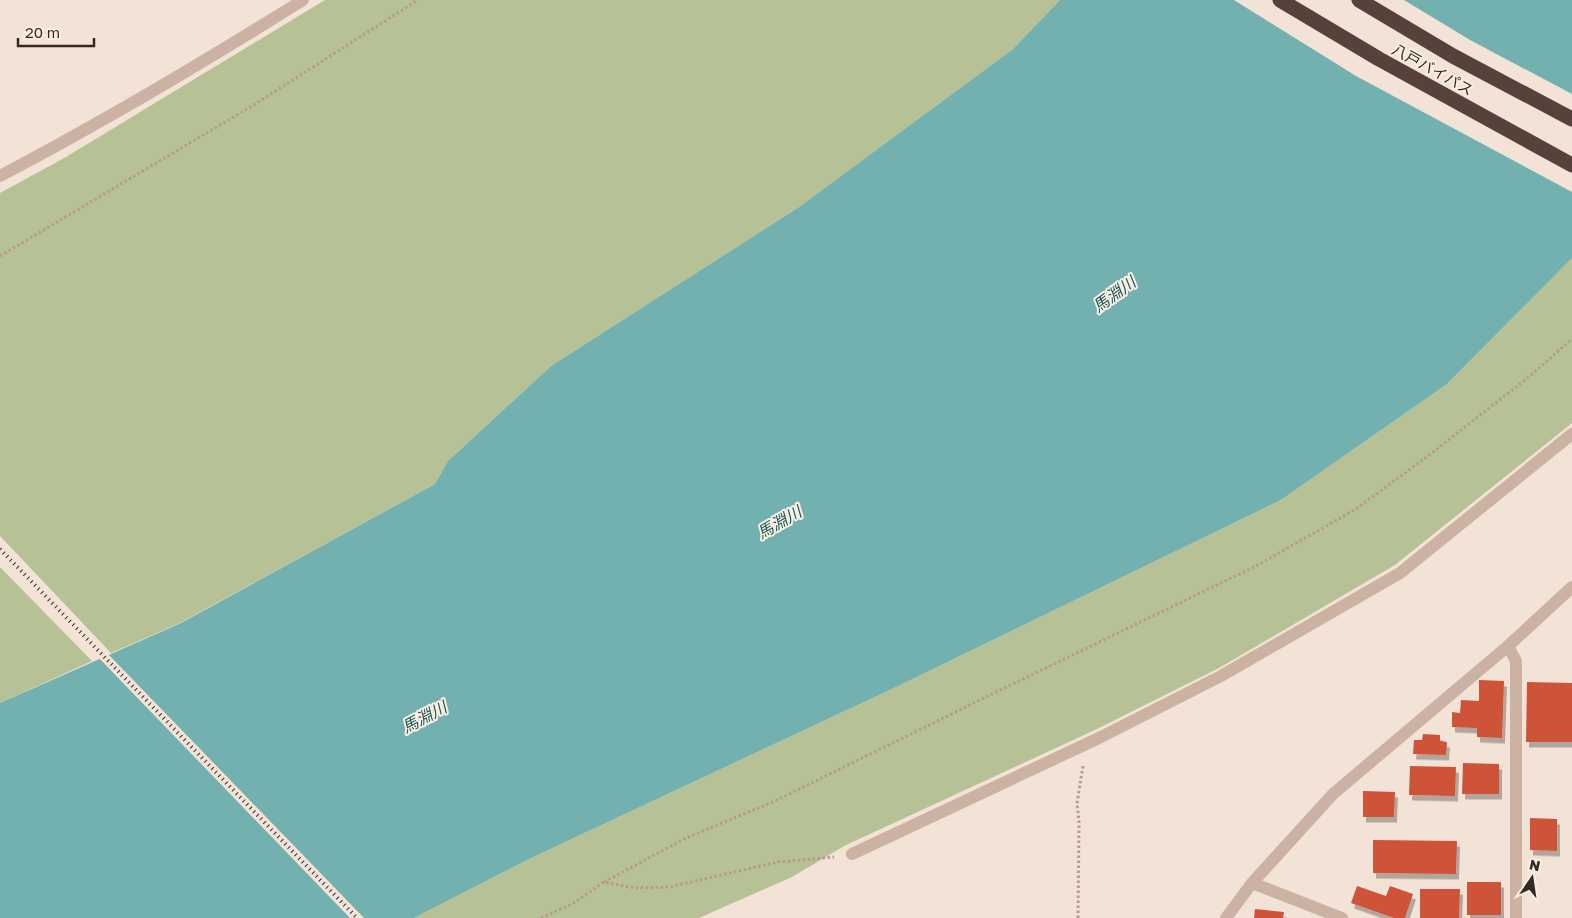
<svg xmlns="http://www.w3.org/2000/svg" width="1572" height="918" viewBox="0 0 1572 918" font-family="'Golos Text','Noto Sans JP',sans-serif">
	<style>
		.green { fill: #b6c295 }
		.water { fill: #73b1b0 }
		.pier { fill: #f2e3d6 }
		.building { fill: #ce5338; filter: url(#shadow) }
		.lines { fill: none; stroke-linecap: round; stroke-linejoin: round }
		.path { stroke: #b79b8c; stroke-width: 3; stroke-dasharray: 2.5 2.5; stroke-linecap: butt }
		.minor { stroke: #cbb2a2; stroke-width: 12 }
		.highway { stroke: #56423b; stroke-width: 15 }
		.rail { stroke: #352925; stroke-width: 4; stroke-dasharray: 1 4; stroke-linecap: butt }
		.labels { text-anchor: middle; dominant-baseline: central; stroke-width: 4; stroke-linejoin: round; paint-order: stroke }
		.street-label { font-size: 15px; fill: #352925; stroke: #faeee2 }
		.water-label { font-size: 16px; font-style: italic; fill: #185858; stroke: #faeee2 }
	</style>
	<defs>
		<filter id="shadow"><feDropShadow dx="3" dy="5.5" stdDeviation="0" flood-color="#0004"/></filter>
	</defs>
	<rect width="100%" height="100%" fill="#f2e3d6"/>
	<path class="green" d="M325,0h735l-47,49 -214,158 -248,159 -103,95 -13,23 -255,139 -69,30 -111,-117v-343l66,-36z
		M1572,258v165l-177,142 -176,103 -122,61 -253,117 -52,31 -93,41h-285l115,-59 365,-171 387,-188 166,-116z
		M0,567l92,94 -92,42z"/>
	<path class="water" d="M1060,0h512v258l-125,126 -166,116 -387,188 -365,171 -115,59h-414v-215l181,-80 254,-139 13,-23 103,-95 248,-159 214,-158z"/>
	<path class="pier" d="M1234,0h170l66,40 102,54v98l-216,-116z
		M106,652l258,266h-14l-253,-262z"/>
	<path class="building" d="M1479,680l25,1 -2,57 -25,-1v-9l-25,-1v-15l8,1 1,-13 18,1z
		M1527,682l45,1v59h-46z
		M1423,734l17,1v6l7,1 -1,13 -33,-1 1,-14h8z
		M1463,763l36,1v30h-37z
		M1410,766l46,1 -1,29 -46,-1z
		M1363,791l32,1 -1,25h-31z
		M1530,818l27,1v32l-27,-1z
		M1373,840l84,1 -1,33 -83,-1z
		M1467,882h34v33h-34z
		M1357,886l29,10 4,-10 23,8 -8,24h-11l-43,-15z
		M1420,889h40l-1,29h-39z
		M1255,909l29,3 -1,6h-29z"/>
	<g class="lines">
		<path class="path" d="M0,256l252,-150 166,-106
			M604,882l82,-44 89,-37 211,-104 270,-131 100,-57 68,-50 106,-83 42,-37
			M541,918l31,-14 32,-22 31,6 34,-1 109,-25 56,-5
			M1078,918l1,-96 -2,-19 6,-37"/>
		<path class="minor" d="M0,176c103,-54 204,-114 303,-176
			M1508,646l8,15v257
			M852,854l247,-116 122,-62 179,-103 172,-139
			M1252,883l90,35
			M1226,918l26,-35 81,-89 175,-148 64,-59"/>
		<path class="highway" d="M1280,0l99,59 193,106
			M1359,0l94,56 119,63"/>
		<path class="rail" d="M0,549l357,369"/>
	</g>
	<g class="labels">
		<g class="street-label">
			<text transform="translate(1433 69) rotate(29)">八戸バイパス</text>
		</g>
		<g class="water-label">
			<text transform="translate(1114 294) rotate(-36)">馬淵川</text>
			<text transform="translate(779 522) rotate(-30)">馬淵川</text>
			<text transform="translate(424 717) rotate(-28)">馬淵川</text>
		</g>
	</g>
	<g transform="translate(1532 878) rotate(13)" stroke="#faeee2" stroke-width="4" paint-order="stroke">
	<path d="M0-4L9 19L0 12L-9 19Z" fill="#352925"/>
	<text y="-8" font-size="14" font-weight="bold" text-anchor="middle" fill="#352925">N</text>
	</g>
	<path d="M18 38v8h76v-8" fill="none" stroke="#352925" stroke-width="2.5"/>
	<text x="25" y="38" font-size="15" fill="#352925" stroke="#faeee2" stroke-width="4" paint-order="stroke">20 m</text>
</svg>
